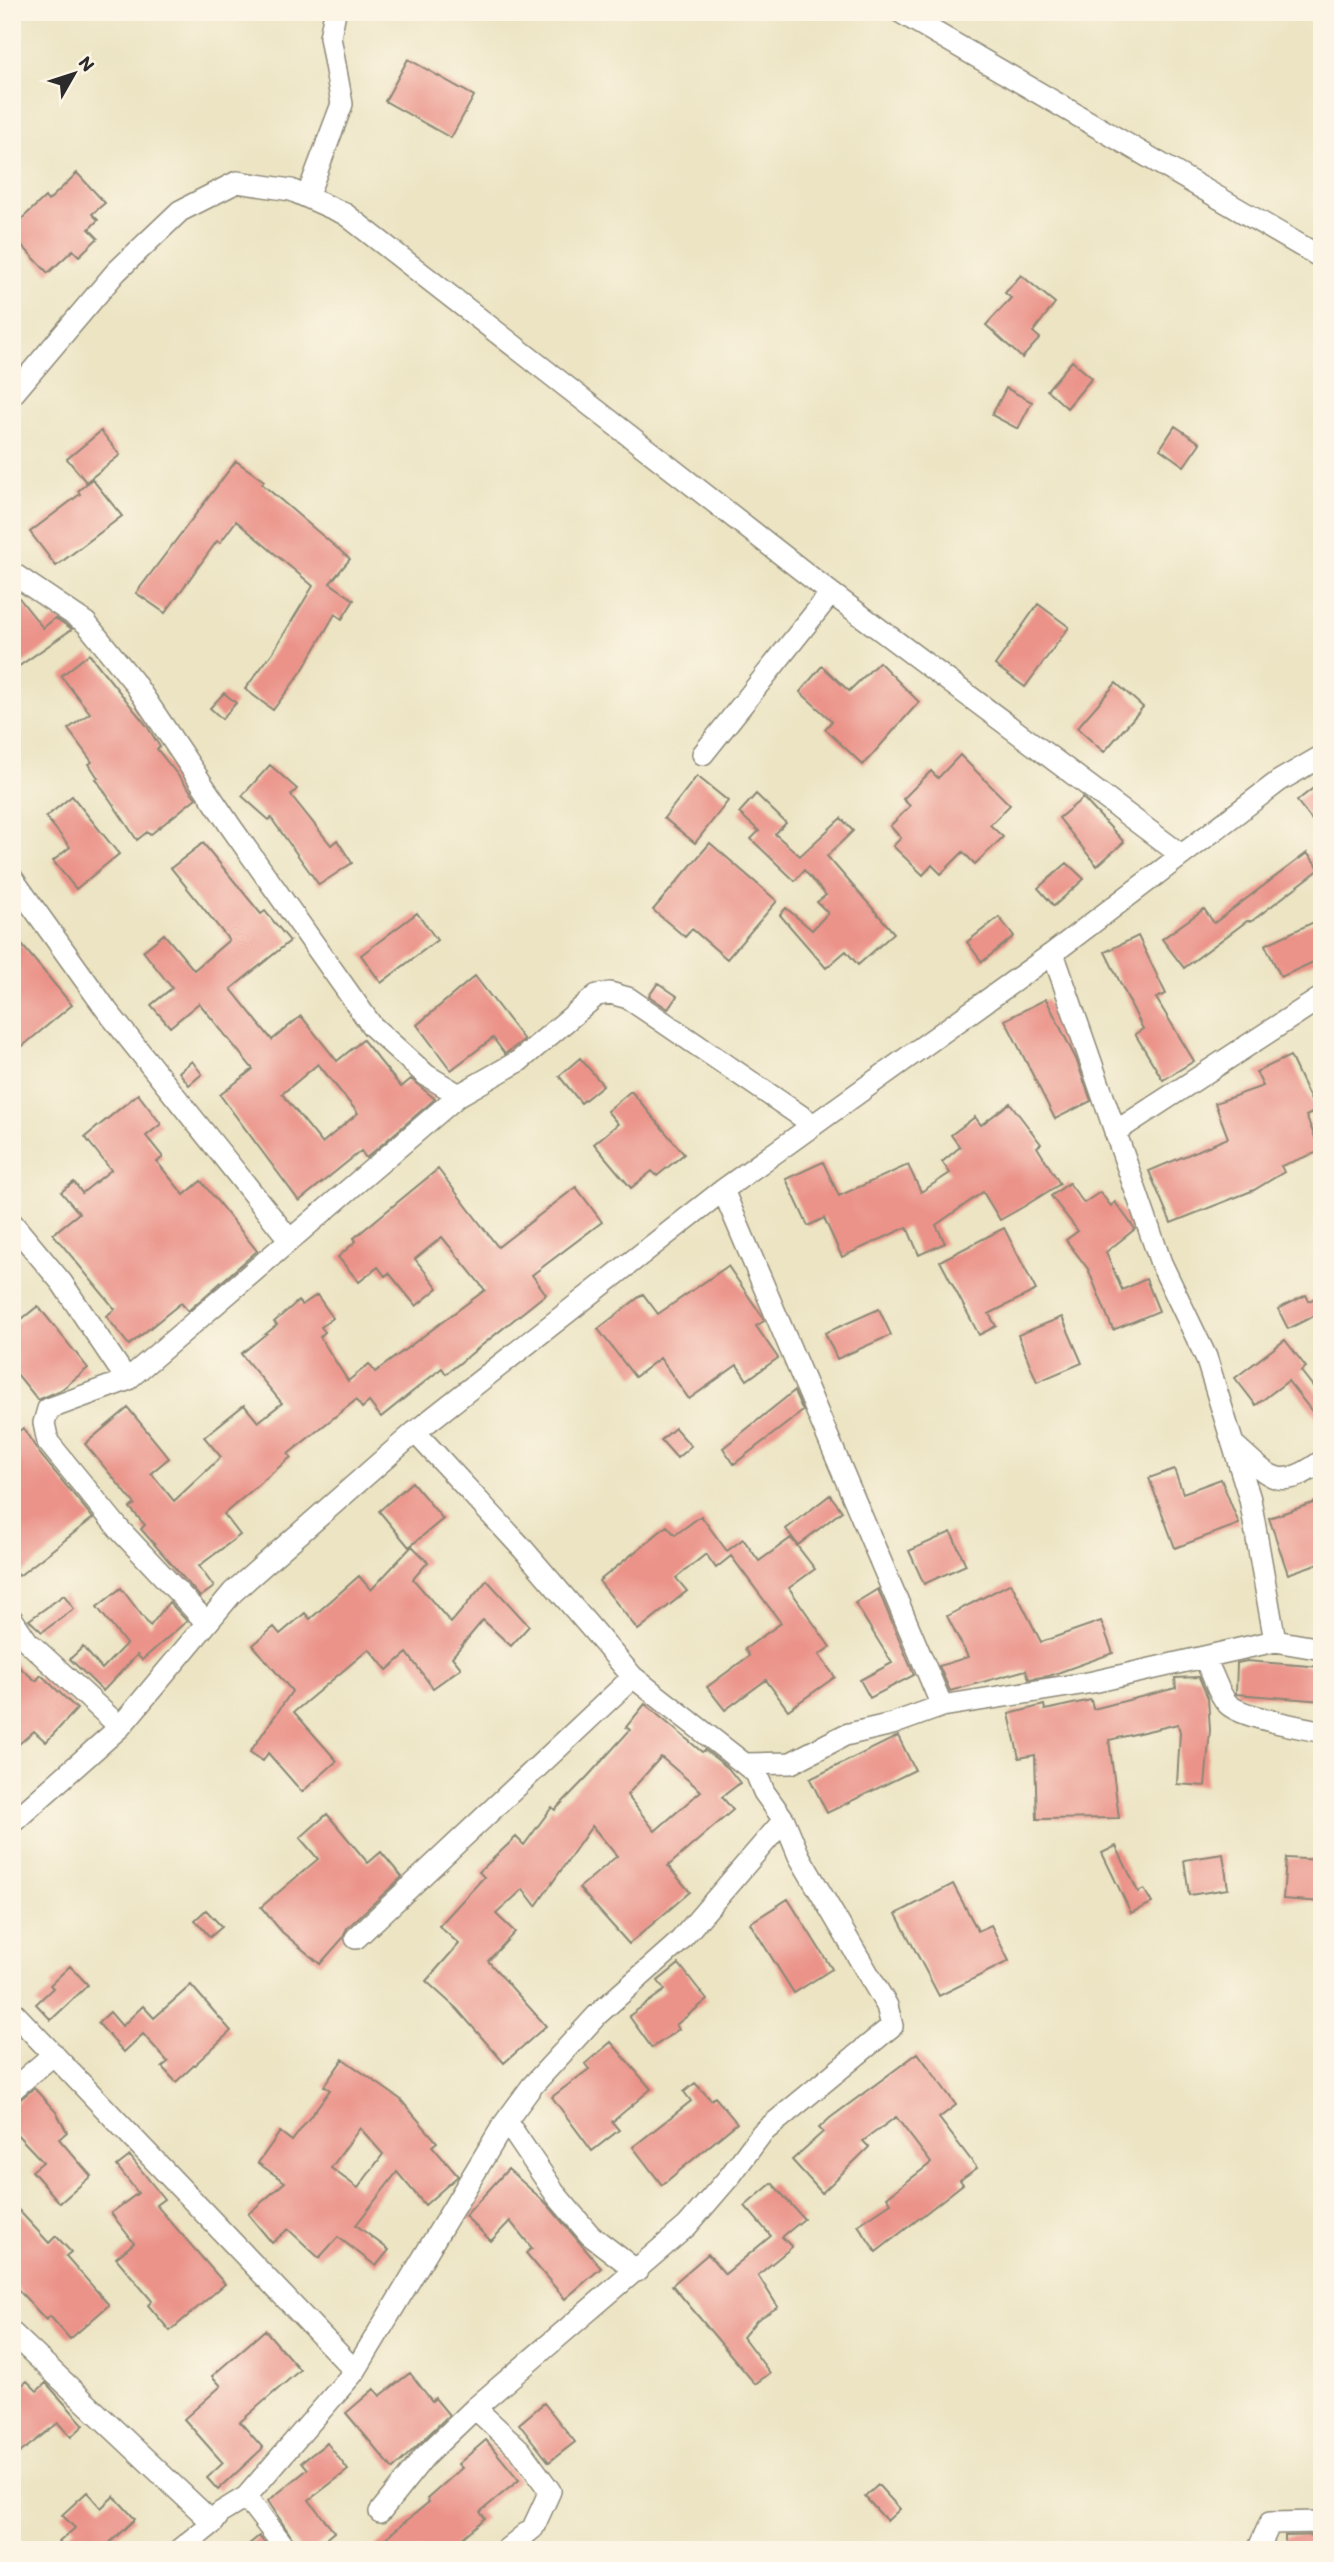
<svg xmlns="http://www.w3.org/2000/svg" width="1334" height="2562" viewBox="0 0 1334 2562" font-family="Itim,sans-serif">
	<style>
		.building { fill: #eb9389; fill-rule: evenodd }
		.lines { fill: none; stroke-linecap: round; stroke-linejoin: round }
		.minor-casing { stroke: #8c8877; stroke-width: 24 }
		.minor { stroke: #fff; stroke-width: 21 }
	</style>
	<rect width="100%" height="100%" fill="#fcf5e5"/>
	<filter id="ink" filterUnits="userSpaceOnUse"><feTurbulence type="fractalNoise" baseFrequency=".0143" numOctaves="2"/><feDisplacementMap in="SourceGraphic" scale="14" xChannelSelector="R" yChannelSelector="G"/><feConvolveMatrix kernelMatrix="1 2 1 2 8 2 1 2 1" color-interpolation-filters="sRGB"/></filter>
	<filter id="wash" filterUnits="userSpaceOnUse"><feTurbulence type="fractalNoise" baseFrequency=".00686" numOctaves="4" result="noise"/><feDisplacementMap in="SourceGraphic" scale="28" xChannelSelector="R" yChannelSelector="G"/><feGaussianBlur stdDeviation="1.57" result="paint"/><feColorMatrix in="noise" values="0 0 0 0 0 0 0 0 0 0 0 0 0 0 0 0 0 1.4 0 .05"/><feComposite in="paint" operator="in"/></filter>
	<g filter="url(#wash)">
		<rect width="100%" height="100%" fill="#ece4c3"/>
		<g id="blocks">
			<path class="building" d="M408,59l66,37 -23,42 -66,-37z
				M77,173l28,30 -13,11 6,6 -9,9 9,9 -19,18 -6,-6 -25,23 -36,-38v-7l33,-31 3,4z
				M1021,275l34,28 -22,29 7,6 -18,20 -36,-33 25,-27 -6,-5z
				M1072,361l20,17 -25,30 -20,-18z
				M1006,388l26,14 -14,27 -26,-14z
				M1175,426l25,17 -16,23 -24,-17z
				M101,431l19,24 -34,27 -19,-23z
				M236,461l28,20 -2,3 88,75 -20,24 24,17 -12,19 -7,-5 -33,57 -29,39 -28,-21 28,-37 40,-66 -77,-65 -16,22 -3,-2 -52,72 -29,-20z
				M92,479l30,37 -66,50 -26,-34 50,-38 -2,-3z
				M12,589l31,39 12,-10 17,11 -60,42z
				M1038,604l31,23 -44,60 -30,-22z
				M89,654l58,72 13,21 -3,2 39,49 -46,37 -3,-3 -10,8 -41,-61 2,-1 -9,-14 3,-2 -24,-33 22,-16 -29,-37z
				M879,662l40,40 -56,63 -38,-36 7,-8 -32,-29 22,-26 27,25z
				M1116,683l27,24 -39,45 -27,-24z
				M224,693l12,10 -14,16 -12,-11z
				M960,755l50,50 -20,20 13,12 -28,27 -12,-12 -22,22 -9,-9 -9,10 -30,-29 8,-8 -11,-12 20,-20 -7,-7 28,-28 7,7z
				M270,765l27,24 -6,6 40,50 6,-5 15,23 -33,22 -48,-67 -2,2 -27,-24z
				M697,776l31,25 -33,42 -31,-25z
				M1322,781v52l-25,-32z
				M756,794l30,29 -11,11 25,22 41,-38 12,13 -26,25 67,77 -36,32 -12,-14 -20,17 -46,-53 6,-7 26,22 16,-17 -11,-11 9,-7 -22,-25 -9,11 -44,-42 8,-8 -20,-18z
				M72,796l47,58 -43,35 -23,-28 17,-14 -24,-30z
				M1083,798l41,44 -27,24 -38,-48z
				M203,843l58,71 4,-3 25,30 -59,48 41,51 29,-24 36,45 26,-21 38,47 10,-8 24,20 -69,59 -5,-7 -62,50 -79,-106 33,-26 -54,-66 -29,24 -19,-22 21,-17 -29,-37 21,-17 30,36 35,-30 -58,-72zM318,1064l40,49 -36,30 -40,-49z
				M710,843l67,58 -50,58 -35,-30 -7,8 -32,-27z
				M1307,853l13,16 -68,52h-5l-63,47 -22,-29 42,-30 10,14z
				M1067,863l17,16 -30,27 -16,-18z
				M417,913l20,27 -56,43 -20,-28z
				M999,917l15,19 -32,26 -15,-20z
				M1316,921l6,13v24l-41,19 -16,-32z
				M12,933l60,72 -53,44 -7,-9z
				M1138,936l28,58 -10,4 38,63 -31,19 -28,-46 8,-5 -38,-77z
				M475,976l49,64 -19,14 -12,-16 -42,32 -34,-45z
				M658,983l19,13 -9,13 -19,-13z
				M1046,999l30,60 15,42 -36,18 -50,-99z
				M1290,1056l26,55 -10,5 15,35 -40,15 3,6 -30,18 -83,33 -22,-52 79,-33 -13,-35 48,-17 -7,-14z
				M580,1058l23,27 -22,18 -22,-27z
				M192,1061l10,13 -13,11 -10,-13z
				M631,1091l53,63 -27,22 -5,-5 -21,17 -37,-44 24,-20 -11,-13z
				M138,1094l23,30 -15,12 17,21 -6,5 27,33 17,-14 56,70 -69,60 -7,-8 -52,42 -23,-29 9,-7 -62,-75 26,-21 -18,-21 13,-10 8,11 29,-23 -26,-33z
				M1010,1103l31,41 -4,3 23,37 -37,23 -23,13 -17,-28 -47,33 9,18 -26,12 -12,-28 -65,30 -18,-39 -16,8 -22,-47 37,-17 16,34 69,-31 13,27 29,-19 -8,-11 18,-15 -9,-12 24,-18 6,8z
				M438,1169l60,78 78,-60 26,35 -70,53 14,19 -100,80 -4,-6 -61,49 -12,-15 -7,6 -6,-8 -68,54 3,3 -67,57 16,21 -41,31 15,21 -14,10 -59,-68 4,-4 -15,-17 5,-4 -50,-60 43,-36 41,50 -18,15 23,28 47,-44 -17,-20 40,-32 14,17 24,-19 -41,-49 36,-29 -3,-3 24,-21 4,4 15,-10 16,23 -12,9 4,5 -5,5 28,44 21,-17 6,8 110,-82 -43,-53 -27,22 23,29 -22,18 -27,-33 -4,3 -7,-9 -19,15 -21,-25 18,-16 -2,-3z
				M1069,1183l15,20 16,-11 11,14 4,-4 20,27 -29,23 16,38 24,-11 13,32 -46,19 -25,-61 -22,-29 12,-9 -27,-35z
				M1004,1228l32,62 -47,24 7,12 -17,9 -39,-74z
				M728,1266l34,50 2,5 -8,5 22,32 -31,22 -10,-15 -48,34 -29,-41 -25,19 -37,-48 45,-35 15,20z
				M1306,1295l3,6 13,-6v17l-34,17 -10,-20z
				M38,1306l50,62 -27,22 -23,10 -26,-32v-41z
				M879,1309l12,26 -54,24 -12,-26z
				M1062,1317l20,46 -45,19 -19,-47z
				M1285,1340l21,27 -5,4 21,27v26l-34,-43 -32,24 -21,-27z
				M794,1391l9,20 -69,53 -11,-16z
				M23,1428l17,26 53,64 -74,58 -7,-8v-131z
				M675,1428l16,18 -14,12 -16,-18z
				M1174,1469l9,24 38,-14 18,45 -64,24 -26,-70z
				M412,1482l31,37 -34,28 -30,-36z
				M830,1495l12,16 -44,34 -12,-16z
				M1322,1500v62l-34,12 -19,-56z
				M701,1516l26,35 16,-12 16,22 32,-23 24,31 -26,19 41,59 -11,8 16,22 -47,33 -22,-30 -41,30 -18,-23 42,-31 -4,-7 36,-26 -50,-67 -15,12 -10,-14 -30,24 11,13 -49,39 -39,-49 68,-55 8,9z
				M951,1532l15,33 -42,19 -15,-33z
				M412,1546l16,16 -15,17 38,44 36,-43 42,46 -18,20 -28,-26 -31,37 9,11 -28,20 -26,-35 -20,17 -18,-21 -75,63 43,49 -35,31 -34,-39 -5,8 -13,-9 42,-61 -39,-46 21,-18 6,7 25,-21 5,6 49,-43 12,14z
				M1011,1583l30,59 60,-21 12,32 -64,23 -20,3 -3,-9 -76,21 -11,-25 29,-9 -21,-41z
				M121,1588l29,38 19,-24 18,19 -45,39 -5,-5 -34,36 -33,-32 13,-12 19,22 24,-25 -29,-37z
				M878,1589l36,86 -44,23 -10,-18 32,-17 -37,-60z
				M64,1595l10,14 -32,23 -13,-12z
				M12,1661l24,20 5,-6 36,34 -31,33 -12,-11 -22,19z
				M1247,1661l75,6v34l-86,-7 1,-31z
				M1199,1677l9,21 2,32 -5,56 -28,-2 3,-52 -2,-8 -69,16 10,78 -82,1 -2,-64 -16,3 -10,-44 35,-9 1,5 46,-10 2,9 83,-21 -1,-10z
				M645,1704l57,48 3,-2 23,18 12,15 -18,14 11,13 -65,56 22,26 -61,52 -50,-56 38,-32 -25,-30 -56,80 -13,-17 -27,25 19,18 -27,29 58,65 -42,37 -47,-54 -31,-28 33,-37 -20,-18 45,-49 -5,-5 37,-35 8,8 28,-38 3,3 33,-34 42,-46 -4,-3zM661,1757l40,34 -46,40 -28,-36z
				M898,1736l17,34 -88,43 -17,-34z
				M327,1814l41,49 13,-11 21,25 -55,51 -4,10 -23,26 -38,-32 -21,-25 57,-48 -18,-21z
				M1116,1846l22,46 6,-3 8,14 -21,10 -29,-60z
				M1223,1854l5,35 -39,6 -5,-35z
				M1286,1858l36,2v42l-39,-3z
				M953,1884l25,47 13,-6 18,36 -70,35 -43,-82z
				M788,1899l44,70 -38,24 -44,-70z
				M206,1910l16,17 -12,10 -15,-17z
				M679,1964l28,36 -31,25 3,4 -27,19 -23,-32 36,-26 -7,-9z
				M70,1966l18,19 -37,35 -15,-16 17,-16 -3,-3z
				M191,1985l40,46 -55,51 -14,-15 6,-5 -25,-28 -19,18 -26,-29 12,-11 12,14 21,-20 11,12z
				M611,2042l40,47 -39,33 7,8 -27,21 -40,-54 37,-28 -4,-5z
				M918,2053l38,52 -17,13 38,50 -17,12 3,4 -87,68 -18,-27 33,-22 -4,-6 44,-34 -35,-46 -33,24 6,6 -47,46 -30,-33 31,-28 -4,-4 11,-10z
				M343,2059l57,40 37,43 -5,4 26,30 -33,29 -28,-33 -41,53 33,25 -13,16 -38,-29 -19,21 -31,-29 -16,14 -24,-29 37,-32 -27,-19 22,-31 12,9 38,-51 -6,-4zM360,2128l23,26 -25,34 -27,-20z
				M695,2083l16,17 4,-3 22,26 -75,62 -29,-38 58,-46 -7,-9z
				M34,2088l22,24 11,20 -8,7 32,37 -31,27 -28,-32 11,-9 -31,-33v-23z
				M130,2156l34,43 -8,6 69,79 -55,47 -22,-26 4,-4 -36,-43 18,-15 -23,-30 27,-20 -21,-27z
				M508,2169l40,36 53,63 -36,31 -39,-46 6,-5 -22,-27 -19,20 -26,-25z
				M772,2183l32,36 -22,18 10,10 -34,28 20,32 -21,13 -14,17 27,36 -15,11 -83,-99 36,-31 17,20 46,-38 -26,-30z
				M12,2203l37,40 7,-7 15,16 -5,4 43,49 -39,34 -20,-23 -4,4 -34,-37z
				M265,2330l35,40 -60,52 23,26 -45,42 -11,-12 16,-15 -39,-44 37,-33 -9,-10z
				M410,2373l22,28 3,-3 14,17 -56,54 -47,-56 28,-24 6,7z
				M27,2381l10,10 9,-8 38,42 -13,12 -13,-14 -46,36v-66z
				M544,2403l31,39 -26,20 -30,-38z
				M486,2440l33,40 -39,32 5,6 -36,32h-78l58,-48 -2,-3 35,-31 -4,-4z
				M327,2443l21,27 -39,30 25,32 -22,18h-12l-32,-49 40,-32 -6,-7z
				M878,2485l22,24 -13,12 -22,-24z
				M87,2492l14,16 13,-12 21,23 -33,31h-35l-8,-8 16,-14 -13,-13z
				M1322,2535v15h-37v-14z
				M259,2536l11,14h-28z"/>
		</g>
	</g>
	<g filter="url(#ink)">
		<use href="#blocks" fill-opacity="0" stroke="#8c8877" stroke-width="2"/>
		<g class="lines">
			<g class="minor-casing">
				<path id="minor" d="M900,12l422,246
					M307,197l35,-93 -12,-67 5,-25
					M12,395l104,-123 64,-61 57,-29 54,8 54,24 486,379 349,261
					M12,573l74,50 47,58 98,146 141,199 54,49 33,20
					M703,754l128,-161
					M12,878l96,134 181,227
					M1053,953l108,310 45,94 44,142 25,142
					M1115,1132l207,-135
					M723,1190l219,516
					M12,1223l50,60 65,97
					M1234,1445c36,31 43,49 88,16
					M12,1619l15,22 93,86
					M207,1623l-88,-94 -71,-87 -4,-19 4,-14 79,-29 332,-285 60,-34 78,-66 13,-2 18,5 186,127
					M1204,1659c10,14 12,31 23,44 11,14 75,24 95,29
					M745,1764l46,-1 54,-28 47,-11 50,-18 151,-24 182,-41 47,8
					M12,1823l108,-96 113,-135 182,-160 308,-242 330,-237 226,-172 43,-25
					M356,1938l277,-261
					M12,2011l343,360
					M12,2090l42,-36
					M504,2124l9,7 44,65 33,39 47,36
					M12,2333l201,190
					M475,2408l45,42 30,41 -17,37 -27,22
					M246,2497l41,53
					M380,2512l44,-55 51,-49 212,-182 43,-50 32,-43 130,-107 -5,-20 -88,-150 -15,-36 -20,-28 -8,-19 -123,-96 -110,-128 -108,-117
					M179,2550l34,-27 7,-10 26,-16 109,-126 149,-247 28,-38 66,-72 80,-71 106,-123
					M1258,2550l12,-27 52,-1"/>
			</g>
			<use href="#minor" class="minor"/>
		</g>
	</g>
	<rect width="1334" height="2562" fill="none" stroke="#fcf5e5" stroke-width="42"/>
	<g transform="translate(74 74) rotate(51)" stroke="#fcf5e5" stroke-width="5" paint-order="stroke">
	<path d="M0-5L12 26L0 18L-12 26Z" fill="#2b2b2b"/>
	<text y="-10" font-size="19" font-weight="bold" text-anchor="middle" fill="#2b2b2b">N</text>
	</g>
</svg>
